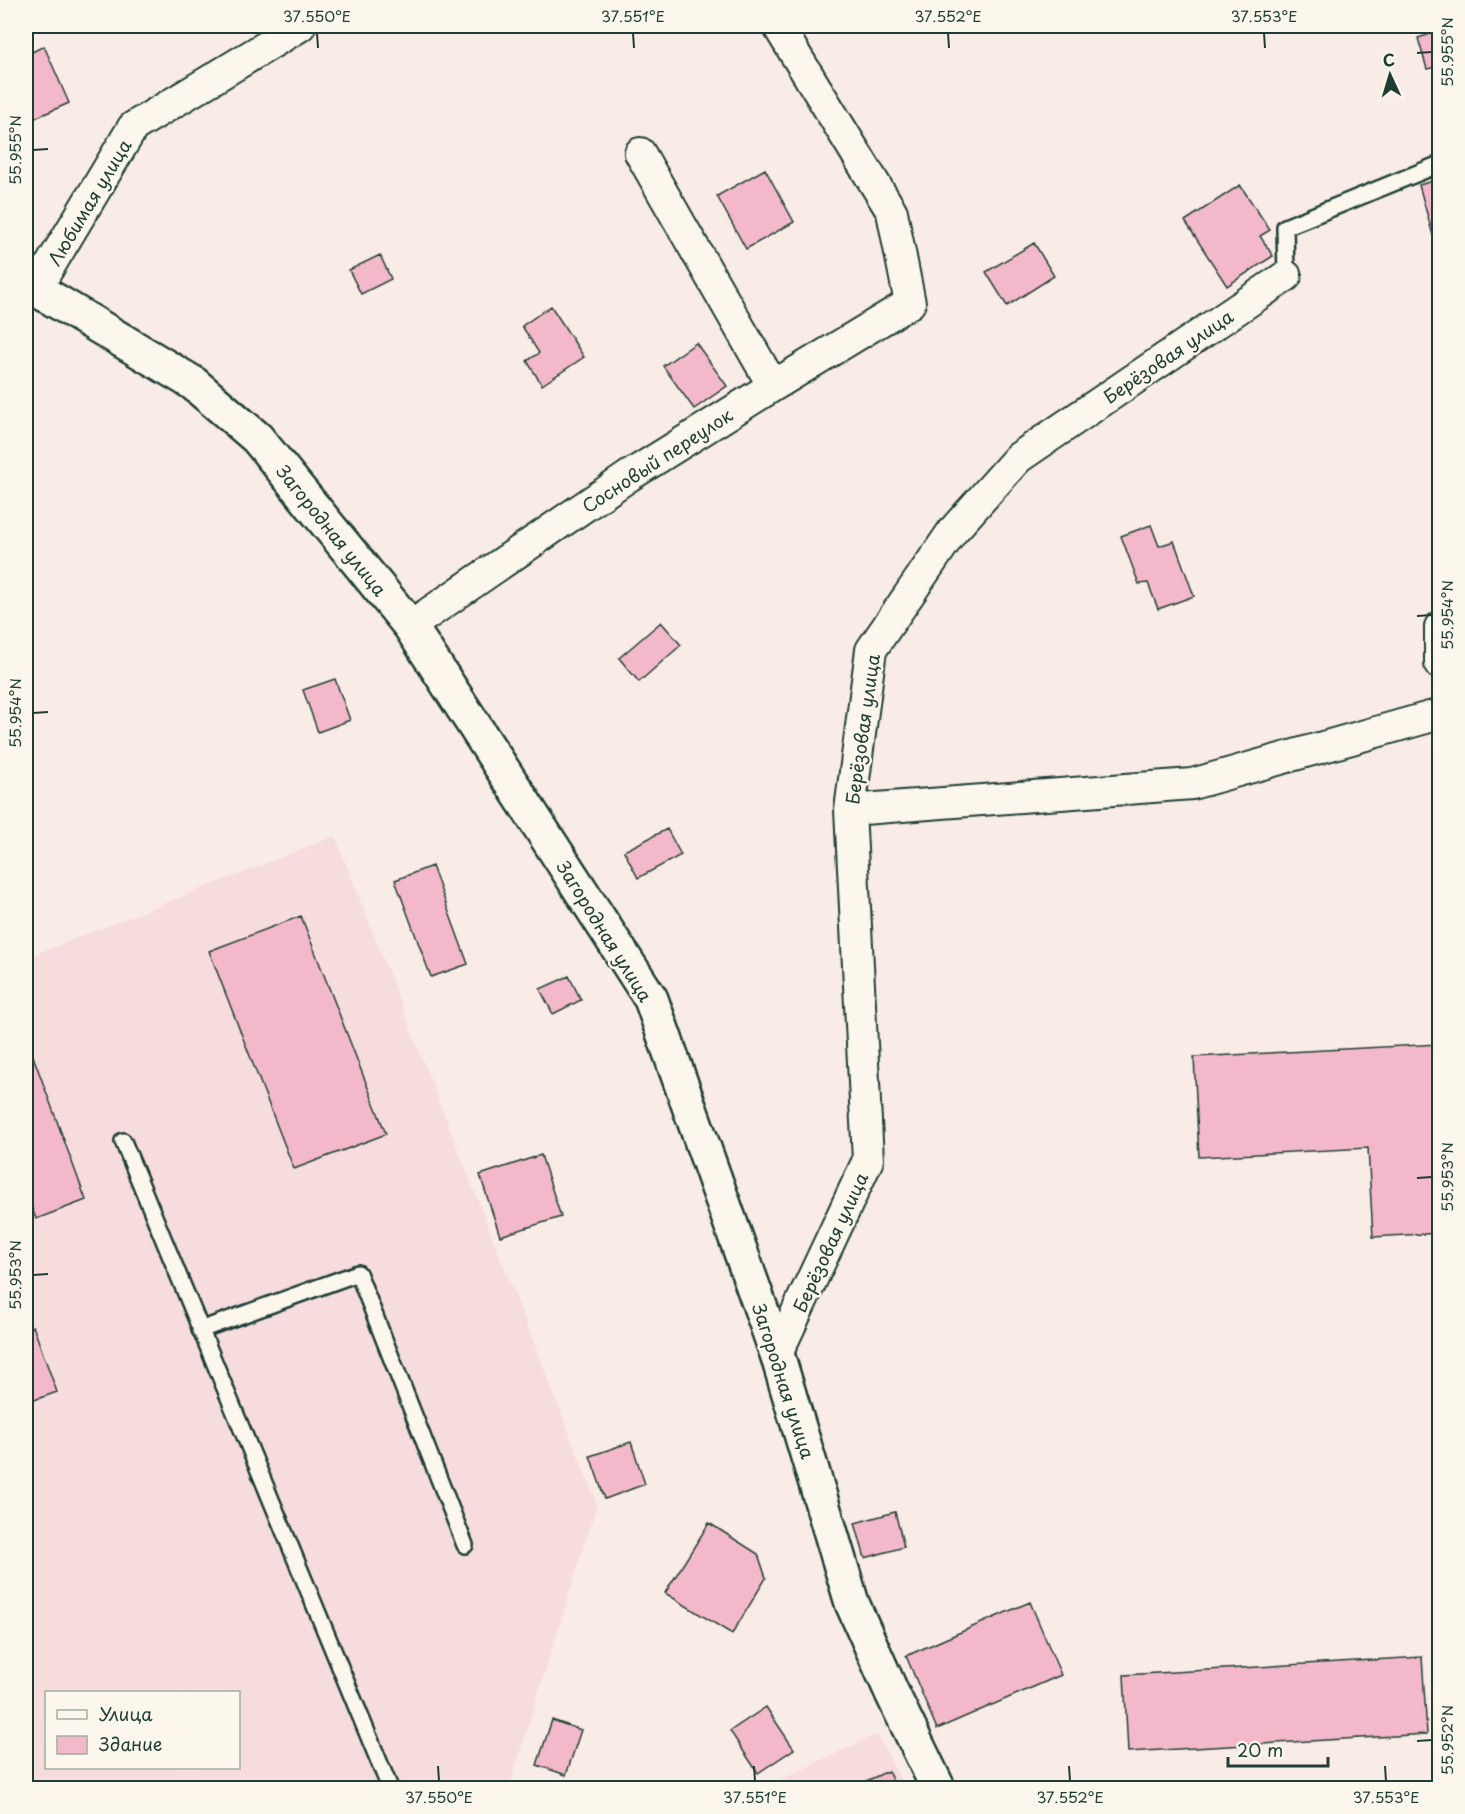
<svg xmlns="http://www.w3.org/2000/svg" width="1465" height="1814" viewBox="0 0 1465 1814" font-family="'Playpen Sans',sans-serif">
	<style>
		.built { fill: #f7dcdd; fill-rule: evenodd }
		.building { fill: #f3b9ca; stroke: #1f3d34; stroke-width: 1.5 }
		.lines { fill: none; stroke-linecap: round; stroke-linejoin: round }
		.service-casing { stroke: #1f3d34; stroke-width: 20 }
		.minor-casing { stroke: #1f3d34; stroke-width: 34 }
		.tertiary-casing { stroke: #1f3d34; stroke-width: 38 }
		.service { stroke: #fbf7ec; stroke-width: 15 }
		.minor { stroke: #fbf7ec; stroke-width: 30 }
		.tertiary { stroke: #fbf7ec; stroke-width: 33 }
		.ticks { fill: none; stroke: #1f3d34; stroke-width: 2 }
		.labels { text-anchor: middle; dominant-baseline: central; stroke-width: 5; stroke-linejoin: round; paint-order: stroke }
		.street-label { font-size: 18px; fill: #1f3d34; stroke: #fbf7ec }
		.neatline { fill: none; stroke: #1f3d34; stroke-width: 2 }
		.ticks-label { font-size: 15px; text-anchor: middle; fill: #1f3d34 }
	</style>
	<rect width="100%" height="100%" fill="#f9ebe5"/>
	<filter id="ink" filterUnits="userSpaceOnUse"><feTurbulence type="fractalNoise" baseFrequency=".0167" numOctaves="2"/><feDisplacementMap in="SourceGraphic" scale="12" xChannelSelector="R" yChannelSelector="G"/><feConvolveMatrix kernelMatrix="1 2 1 2 8 2 1 2 1" color-interpolation-filters="sRGB"/></filter>
	<g filter="url(#ink)">
		<path class="built" d="M335,836l262,668 -88,284h-483v-830zM46,1692h192v76h-192z
			M877,1734l28,54h-142z"/>
		<path class="building" d="M1440,31v35l-13,3 -9,-31z
			M44,46l25,57 -43,19v-67z
			M765,169l29,53 -48,27 -29,-53z
			M1440,179v70l-3,1 -18,-65z
			M1240,185l30,45 -10,6 13,20 -46,30 -42,-65z
			M1034,243l20,33 -47,30 -21,-34z
			M380,255l11,24 -30,15 -12,-24z
			M551,306l33,51 -42,28 -15,-24 12,-8 -17,-27z
			M696,343l31,43 -33,23 -31,-43z
			M1151,525l8,21 15,-5 20,55 -36,13 -10,-26 -9,1 -18,-48z
			M661,622l20,23 -42,37 -20,-24z
			M335,679l15,41 -32,12 -15,-42z
			M667,829l14,26 -43,23 -14,-27z
			M432,866l36,98 -37,13 -36,-97z
			M301,916l85,218 -92,35 -85,-218z
			M569,976l12,24 -28,14 -13,-25z
			M26,1037l60,163 -50,19 -10,-28z
			M1440,1044v189l-67,4 -5,-89 -169,9 -5,-100z
			M541,1155l20,62 -61,19 -20,-61z
			M33,1326l24,66 -31,11v-74z
			M631,1442l14,42 -40,15 -15,-43z
			M895,1512l9,35 -39,11 -10,-35z
			M709,1523l49,31 8,24 -34,56 -67,-41z
			M1030,1602l31,73 -124,54 -31,-73z
			M1422,1657l5,77 -299,18 -4,-77z
			M766,1707l28,42 -36,24 -28,-42z
			M552,1720l29,10 -15,45 -29,-10z
			M888,1771l8,17h-45z"/>
		<g class="lines">
			<g class="service-casing">
				<path id="service" d="M1286,276l-1,-49 155,-63
					M123,1141l267,647
					M200,1330l158,-57 107,272"/>
			</g>
			<g class="minor-casing">
				<path id="minor" d="M640,153l133,233
					M36,289l97,-162 167,-101
					M410,626l219,-150 144,-90 137,-83 -18,-91 -114,-186
					M1440,627v37
					M850,810l342,-26 248,-70
					M777,1354l91,-194 -18,-350 21,-160 81,-118 66,-74 268,-182"/>
			</g>
			<g class="tertiary-casing">
				<path id="tertiary" d="M26,279l10,10 157,94 64,55 153,188 241,373 126,355 75,249 40,90 46,95"/>
			</g>
			<use href="#service" class="service"/>
			<use href="#minor" class="minor"/>
			<use href="#tertiary" class="tertiary"/>
		</g>
	</g>
	<path class="ticks" d="M317,33l1,15M633,33l1,15M948,33l1,15M1264,33l1,15M1417,53l15,-1M33,150l15,-1M1417,616l15,-1M33,713l15,-1M1417,1178l15,-1M33,1275l15,-1M1417,1741l15,-1M438,1766l1,15M754,1766l1,15M1069,1766l1,15M1385,1766l1,15"/>
	<g class="labels">
		<g class="street-label">
			<text transform="translate(89 202) rotate(-59)">Любимая улица</text>
			<text transform="translate(1168 356) rotate(-34)">Берёзовая улица</text>
			<text transform="translate(657 460) rotate(-33)">Сосновый переулок</text>
			<text transform="translate(332 530) rotate(51)">Загородная улица</text>
			<text transform="translate(862 729) rotate(-82)">Берёзовая улица</text>
			<text transform="translate(605 931) rotate(58)">Загородная улица</text>
			<text transform="translate(830 1242) rotate(-65)">Берёзовая улица</text>
			<text transform="translate(784 1381) rotate(72)">Загородная улица</text>
		</g>
	</g>
	<rect width="1465" height="1814" fill="none" stroke="#fbf7ec" stroke-width="66"/>
	<rect x="45" y="1691" width="195" height="78" fill="#fbf7ec" stroke="#a3ada2" stroke-width="1.5"/>
	<rect x="57" y="1710" width="30" height="9" fill="#fbf7ec" stroke="#a3ada2" stroke-width="1.5"/>
	<text x="99" y="1721" font-size="18" fill="#1f3d34">Улица</text>
	<rect x="57" y="1736" width="30" height="18" fill="#f3b9ca" stroke="#a3ada2" stroke-width="1.5"/>
	<text x="99" y="1751" font-size="18" fill="#1f3d34">Здание</text>
	<g transform="translate(1390 75) rotate(356)" stroke="#fbf7ec" stroke-width="4.5" paint-order="stroke">
	<path d="M0-4.5L10 22L0 15L-10 22Z" fill="#1f3d34"/>
	<text y="-9" font-size="16" font-weight="bold" text-anchor="middle" fill="#1f3d34">С</text>
	</g>
	<path d="M1228 1757v9h100v-9" fill="none" stroke="#1f3d34" stroke-width="3"/>
	<text x="1237" y="1757" font-size="18" fill="#1f3d34" stroke="#fbf7ec" stroke-width="4.5" paint-order="stroke">20 m</text>
	<rect x="33" y="33" width="1399" height="1748" class="neatline"/>
	<g class="ticks-label">
		<text x="317" y="22">37.550°E</text>
		<text x="633" y="22">37.551°E</text>
		<text x="948" y="22">37.552°E</text>
		<text x="1264" y="22">37.553°E</text>
		<text transform="translate(1448 52) rotate(-90)" y="5">55.955°N</text>
		<text transform="translate(16 150) rotate(-90)" y="5">55.955°N</text>
		<text transform="translate(1448 615) rotate(-90)" y="5">55.954°N</text>
		<text transform="translate(16 713) rotate(-90)" y="5">55.954°N</text>
		<text transform="translate(1448 1177) rotate(-90)" y="5">55.953°N</text>
		<text transform="translate(16 1275) rotate(-90)" y="5">55.953°N</text>
		<text transform="translate(1448 1740) rotate(-90)" y="5">55.952°N</text>
		<text x="439" y="1803">37.550°E</text>
		<text x="755" y="1803">37.551°E</text>
		<text x="1070" y="1803">37.552°E</text>
		<text x="1386" y="1803">37.553°E</text>
	</g>
</svg>
